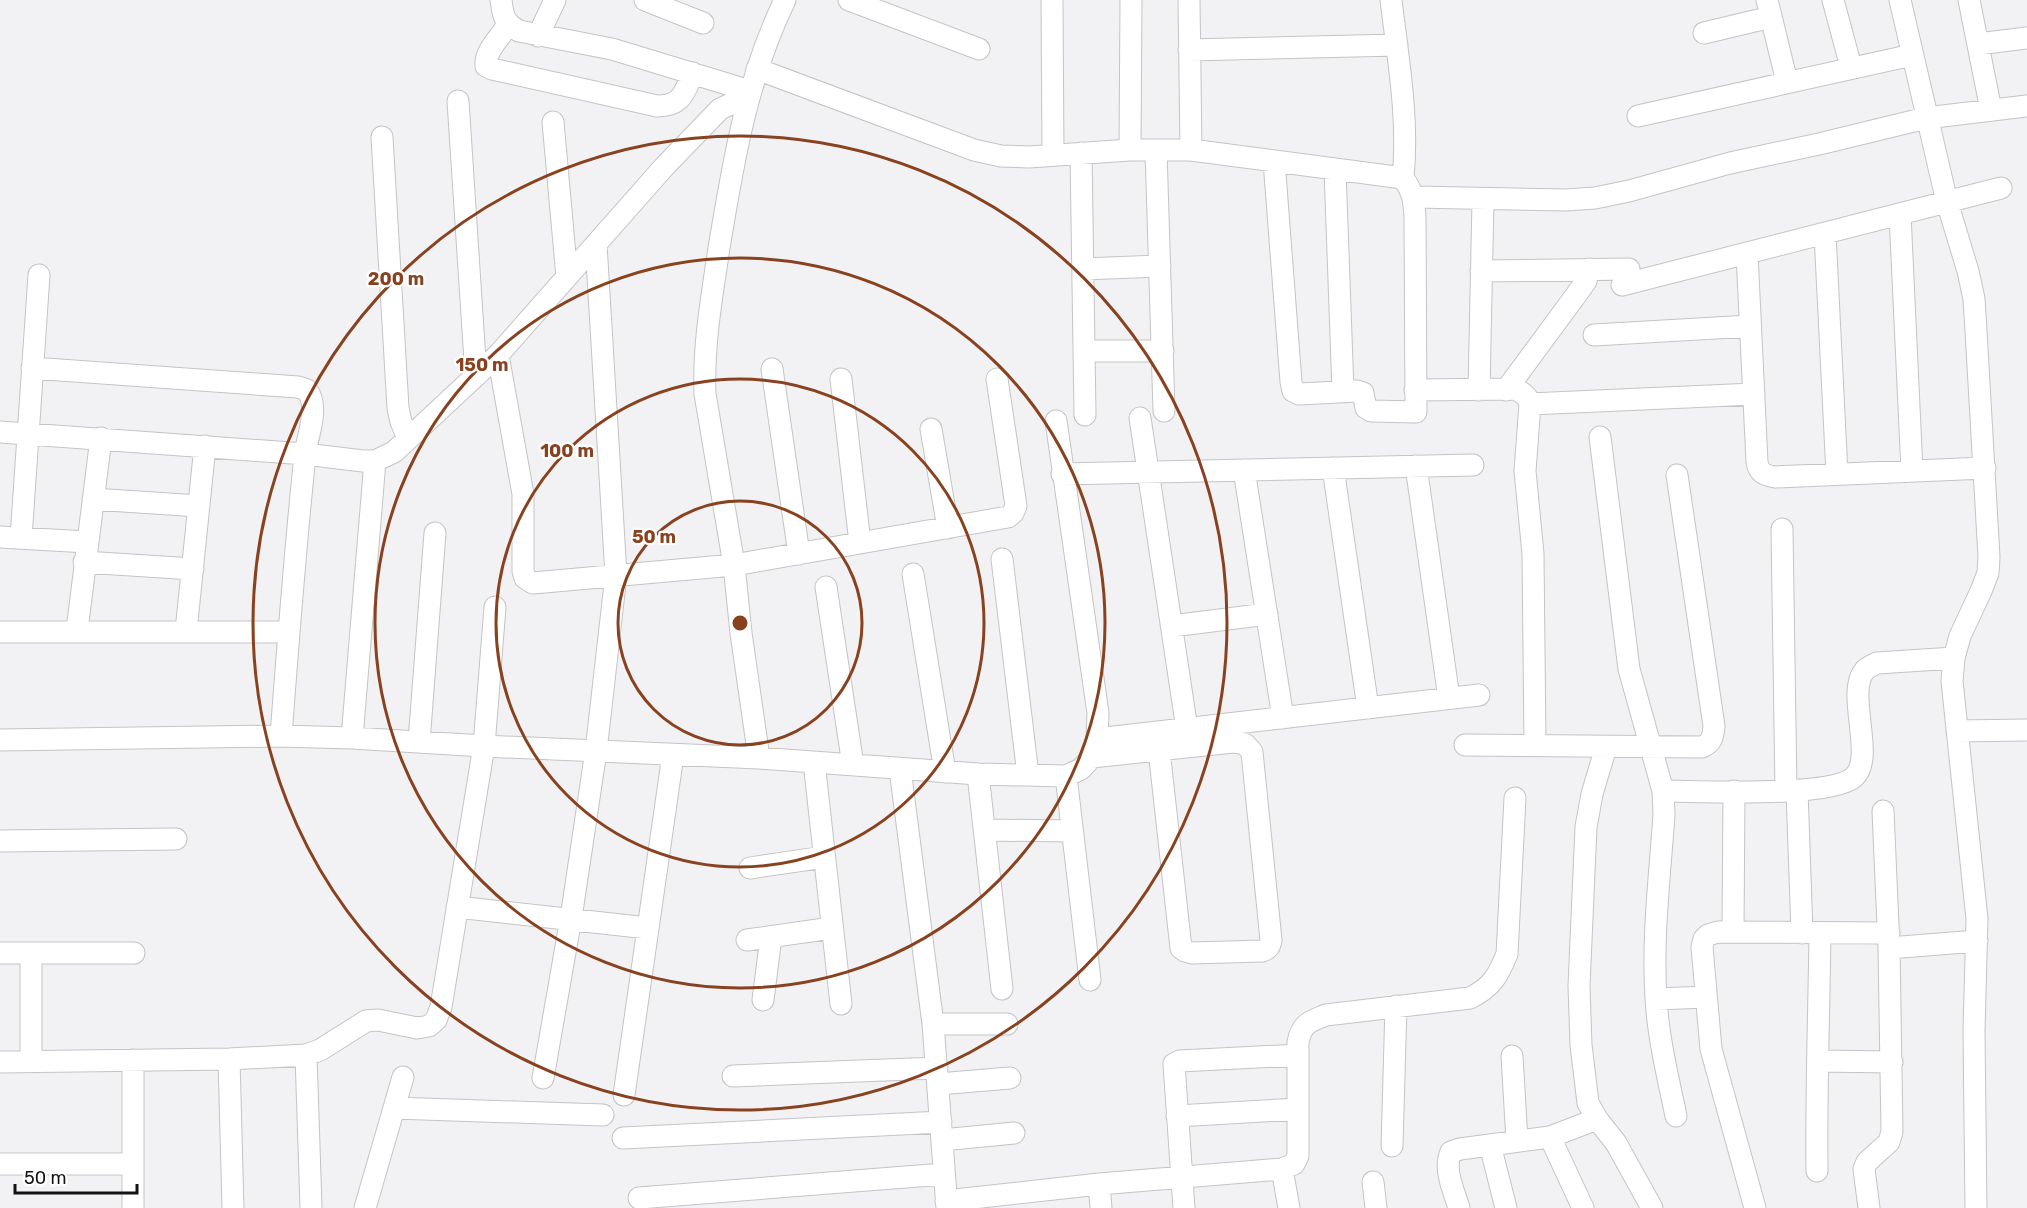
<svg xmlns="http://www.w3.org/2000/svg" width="2027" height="1208" viewBox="0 0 2027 1208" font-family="Rubik,sans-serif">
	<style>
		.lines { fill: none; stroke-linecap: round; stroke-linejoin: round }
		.minor-casing { stroke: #c4c4c6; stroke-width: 23 }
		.minor { stroke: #fff; stroke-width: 21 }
		.ring { fill: none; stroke: #894220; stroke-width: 3 }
		.centre { fill: #894220; stroke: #fff; stroke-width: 3 }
		.ring-label { font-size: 18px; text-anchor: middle; font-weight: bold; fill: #894220; stroke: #fff; stroke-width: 4.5; stroke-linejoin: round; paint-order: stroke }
	</style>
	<rect width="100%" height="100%" fill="#f2f2f4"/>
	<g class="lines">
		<g class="minor-casing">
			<path id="minor" d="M501,0c2,16 3,23 18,31l93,18 138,42
				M645,0l58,23
				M849,0l130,49
				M1052,0l1,155
				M1189,0l2,150
				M1391,0c7,59 18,119 12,178
				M1767,0l20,82
				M1833,0l18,67
				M1900,0l47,202 21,69 6,28 2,32 13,226 -1,16 -7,18 -21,45 -6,22 -2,23 25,238 -3,112 2,177
				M1969,0l22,110
				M508,25c-7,11 -24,27 -22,41l6,3 165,37c25,0 27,-13 36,-33
				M1704,33l67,-16
				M538,36l17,-36
				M1978,44l49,-6
				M1189,50l208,-5
				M757,69l217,81 27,6 28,1 101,-7h61l212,28c10,13 11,23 12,39l1,195 -45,-1 -5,-3 -3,-15 -6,-2 -58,3 -6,-3 -2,-9 -17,-221
				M458,101l18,275
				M1638,116l274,-61
				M553,122l14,155
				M382,137l16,271 3,14 7,16
				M1130,150l1,-150
				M1156,150l8,261
				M1081,153l4,262
				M1335,170l8,221
				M1414,197l152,3 29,-2 34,-7 101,-28 89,-19 107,-26 101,-12
				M1900,214l12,257
				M1825,234l12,240
				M1747,254l10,208c2,11 7,13 18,15l210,-9
				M1083,269l77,-3
				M1481,271l148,-2
				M1622,285l379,-97
				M1594,335l156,-9
				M1084,351h79
				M498,355l25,139v77l2,7 8,5 201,-18 274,-48 5,-4 3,-7 -19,-127
				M32,368l266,19 9,3c13,18 0,45 -2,66 -10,93 -17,187 -24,280
				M772,369l27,185
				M841,379l19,164
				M1415,390l100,-1c8,4 12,6 15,15l-5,67 8,83 2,191
				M1479,390l4,-190
				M1506,390l73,-99 7,-10 3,-12
				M1530,404l224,-10
				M1140,418l47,311
				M931,429l17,99
				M0,432l305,22 58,7h12l19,-9 104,-97 166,-188 56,-58 11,-5 16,1
				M1600,437l29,232 34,122 1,23c-4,61 -12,123 -8,184 2,40 12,79 20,118
				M1416,466l33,232
				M1333,468l35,240
				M1244,470l39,248
				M1062,474l411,-9
				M93,499l106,7
				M1782,529l4,262
				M0,537l87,5
				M21,538l18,-263
				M1002,559l26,216
				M84,562l109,7
				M913,574l32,198
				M826,587l27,178
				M1172,626l95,-12
				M77,630l24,-192
				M186,631l19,-185
				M0,632h288
				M1957,731l70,-1
				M352,738l23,-277
				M1097,739l382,-44
				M0,740l281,-4 71,2 132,8 275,12 219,16 88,2 15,-7 11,-12 5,-18 1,-26 -42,-292
				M419,742l16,-209
				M1465,745l237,2c10,-4 11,-10 12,-21l-37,-251
				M1606,747l-14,47 -6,33 -7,159 2,59 7,58 9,16 19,24 36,65
				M1092,757l141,-15 12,2 7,8 19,188c-1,7 -3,9 -9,11l-70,2 -7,-2 -4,-3 -22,-198
				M759,758l-18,-125 -7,-68 -29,-171c-2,-49 7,-98 14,-146 14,-85 28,-170 66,-248
				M814,762l27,242
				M900,769l33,255 14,184
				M978,774l24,215
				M1066,776l24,204
				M1797,790l5,143
				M1663,791c36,0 168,7 191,-14 22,-20 -9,-85 11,-107 3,-3 8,-5 12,-7l77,-5
				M984,830l88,1
				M0,841l176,-2
				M750,868l74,-11
				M457,907l191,21
				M1733,932l1,-141
				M747,940l85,-12
				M1889,948l88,-7
				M0,953h134
				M1656,999l50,-2
				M763,1000l8,-63
				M933,1024h74
				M306,1055l5,152
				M1512,1056l5,85
				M229,1059l4,149
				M31,1061v-108
				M1819,1061l73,1
				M0,1062l229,-3 77,-4 14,-5 46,-29 12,-1 39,8 12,-2 7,-6 5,-13 43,-261 11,-139
				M733,1076l204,-8
				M543,1078l28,-160 25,-167 20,-176 -20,-331
				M938,1084l72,-6
				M624,1095l49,-340
				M394,1108l209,7
				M1177,1116l121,-7
				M1550,1137l33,71
				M623,1138l318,-16
				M942,1140l72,-7
				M1490,1145l16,63
				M1392,1146l4,-140
				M0,1164h133
				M1282,1169l7,39
				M1817,1171c-1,-80 2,-159 3,-238
				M1373,1182l3,26
				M1099,1184l2,24
				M639,1198l305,-24
				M946,1201l153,-17 183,-15 12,-5 4,-8v-114c4,-19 11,-20 28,-27l144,-17c22,-11 28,-22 37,-44l8,-156
				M133,1208v-148
				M365,1208l38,-131
				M1184,1208l-10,-144 6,-3 118,-6
				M1459,1208c-5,-17 -16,-39 -8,-56l9,-3 90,-12 47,-18
				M1755,1208l-44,-159 -9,-102 2,-8 4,-4 10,-3 171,1
				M1869,1208l-5,-39 3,-7 22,-20 3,-10 -3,-184 -6,-137"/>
		</g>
		<use href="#minor" class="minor"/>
	</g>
	<g class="ring">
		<circle cx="740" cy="623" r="122"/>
		<circle cx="740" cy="623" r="244"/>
		<circle cx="740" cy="623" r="365"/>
		<circle cx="740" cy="623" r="487"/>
	</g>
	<circle cx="740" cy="623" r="9" class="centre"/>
	<g class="ring-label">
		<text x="396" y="285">200 m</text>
		<text x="482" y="371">150 m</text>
		<text x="567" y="457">100 m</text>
		<text x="654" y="543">50 m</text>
	</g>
	<path d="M15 1184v9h122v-9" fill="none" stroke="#131314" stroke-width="3"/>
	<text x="24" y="1184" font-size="18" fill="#131314" stroke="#ffffff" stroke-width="4.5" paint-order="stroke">50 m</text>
</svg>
